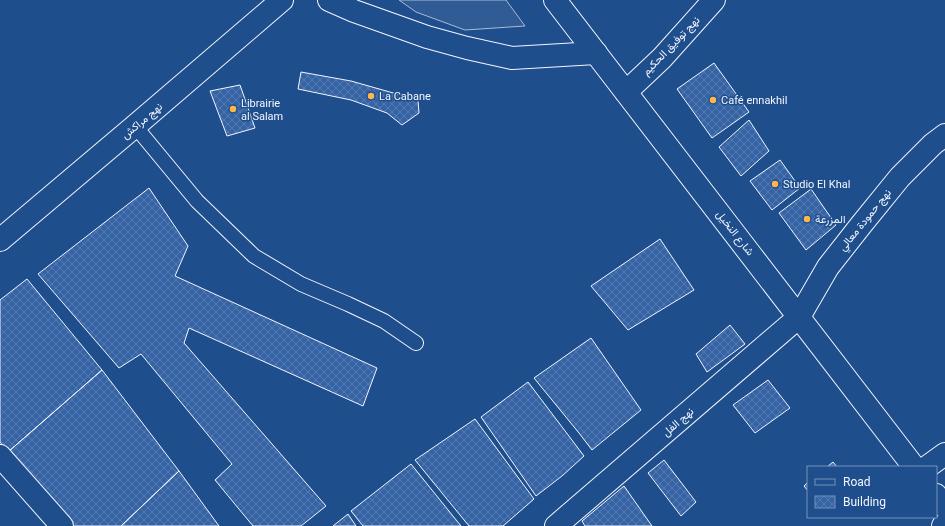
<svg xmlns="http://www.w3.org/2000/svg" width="945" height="526" viewBox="0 0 945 526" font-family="Roboto,Vazirmatn,sans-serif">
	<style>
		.built { fill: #305b95; stroke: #a8bbd7 }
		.building { fill: url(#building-cross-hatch); stroke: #f2f6ff }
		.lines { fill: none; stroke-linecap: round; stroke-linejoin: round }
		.service-casing { stroke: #f2f6ff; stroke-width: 16 }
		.minor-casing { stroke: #f2f6ff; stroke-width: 24 }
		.tertiary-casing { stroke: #f2f6ff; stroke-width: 24 }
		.service { stroke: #1f4e8c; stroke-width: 14 }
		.minor { stroke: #1f4e8c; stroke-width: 22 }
		.tertiary { stroke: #1f4e8c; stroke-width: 22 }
		.poi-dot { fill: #ffb74d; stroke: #1f4e8c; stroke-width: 1.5 }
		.labels { text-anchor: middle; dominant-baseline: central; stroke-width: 3; stroke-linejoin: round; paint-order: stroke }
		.street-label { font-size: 11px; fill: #f2f6ff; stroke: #1f4e8c }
		.poi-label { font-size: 11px; fill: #f2f6ff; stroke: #1f4e8c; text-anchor: start }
	</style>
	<defs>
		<pattern id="building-cross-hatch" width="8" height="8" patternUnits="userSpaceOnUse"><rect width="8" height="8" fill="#3563a3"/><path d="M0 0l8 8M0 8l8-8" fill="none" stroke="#537ab1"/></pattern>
	</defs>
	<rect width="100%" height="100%" fill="#1f4e8c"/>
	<path class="built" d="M399,0h107l19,26 -60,4 -49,-18z"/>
	<path class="building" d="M714,63l35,49 -37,26 -35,-49z
		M301,72l50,9 67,19 1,13 -17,12 -15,-12 -36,-13 -53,-11z
		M240,85l15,43 -28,8 -17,-45z
		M749,120l20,31 -28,25 -22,-29z
		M780,160l20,28 -28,22 -22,-29z
		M149,188l39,58 -13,30 202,92 -14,38 -174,-78 -5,15 142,163 -25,20h-48l-38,-46 17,-16 -91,-110 -22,14 -81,-94z
		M811,189l25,36 -30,25 -27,-37z
		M660,239l34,51 -66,40 -37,-44z
		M27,279l75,91 -94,82 -8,-10v-142z
		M730,325l15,19 -38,28 -11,-18z
		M591,338l50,72 -49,40 -13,-17 -45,-55z
		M102,370l77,101 -58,55h-51l-62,-74z
		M768,380l22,28 -35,25 -22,-28z
		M528,382l56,74 -22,20 -26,20 -55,-79z
		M475,419l59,80 -31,27h-34l-54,-66z
		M664,460l32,42 -15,14 -33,-43z
		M833,462l4,5h-10z
		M411,464l50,62h-98l-12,-15z
		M179,471l40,55h-98z
		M808,482v9l-4,-5z
		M624,486l28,40h-67l-3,-5z
		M348,514l8,12h-23z"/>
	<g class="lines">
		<g class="service-casing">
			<path id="service" d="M135,126l62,75 57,55 47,28 47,20 36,17 32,22"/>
		</g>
		<g class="minor-casing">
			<path id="minor" d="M329,0l25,11 73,26 40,11 45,10 84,-5
				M626,92l36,-34 52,-58
				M0,240l135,-114 147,-126
				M0,456l62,70
				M927,467l18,-13
				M556,526l243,-209 29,-50 33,-42 39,-48 33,-33 12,-9
				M943,526l2,-1"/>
		</g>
		<g class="tertiary-casing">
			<path id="tertiary" d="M555,0l359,467
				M936,495l9,12"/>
		</g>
		<use href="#service" class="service"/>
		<use href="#minor" class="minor"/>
		<use href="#tertiary" class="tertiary"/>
	</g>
	<g class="poi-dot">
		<circle cx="371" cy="96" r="4"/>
		<circle cx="713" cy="100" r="4"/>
		<circle cx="233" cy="109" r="4"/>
		<circle cx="775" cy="184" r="4"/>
		<circle cx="807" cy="219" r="4"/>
	</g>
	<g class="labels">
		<g class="street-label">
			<text transform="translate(671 46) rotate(-46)">نهج توفيق الحكيم</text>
			<text transform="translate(142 121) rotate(-40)">نهج مراكش</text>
			<text transform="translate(865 220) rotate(-51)">نهج حمودة معالي</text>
			<text transform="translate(735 233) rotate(52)">شارع النخيل</text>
			<text transform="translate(678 422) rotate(-41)">نهج الفل</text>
		</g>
		<g class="poi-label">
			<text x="379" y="96">La Cabane</text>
			<text x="721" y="100">Café ennakhil</text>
			<text x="241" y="103">Librairie<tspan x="241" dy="13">al Salam</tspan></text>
			<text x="783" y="184">Studio El Khal</text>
			<text x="815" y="219">المزرعة</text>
		</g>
	</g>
	<rect x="807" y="466" width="130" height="52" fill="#1f4e8c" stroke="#7391ba"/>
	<rect x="815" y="479" width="20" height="6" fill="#1f4e8c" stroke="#7391ba"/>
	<text x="843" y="486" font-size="12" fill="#f2f6ff">Road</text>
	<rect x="815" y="496" width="20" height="12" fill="url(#building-cross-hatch)" stroke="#7391ba"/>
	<text x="843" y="506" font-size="12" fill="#f2f6ff">Building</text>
</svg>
